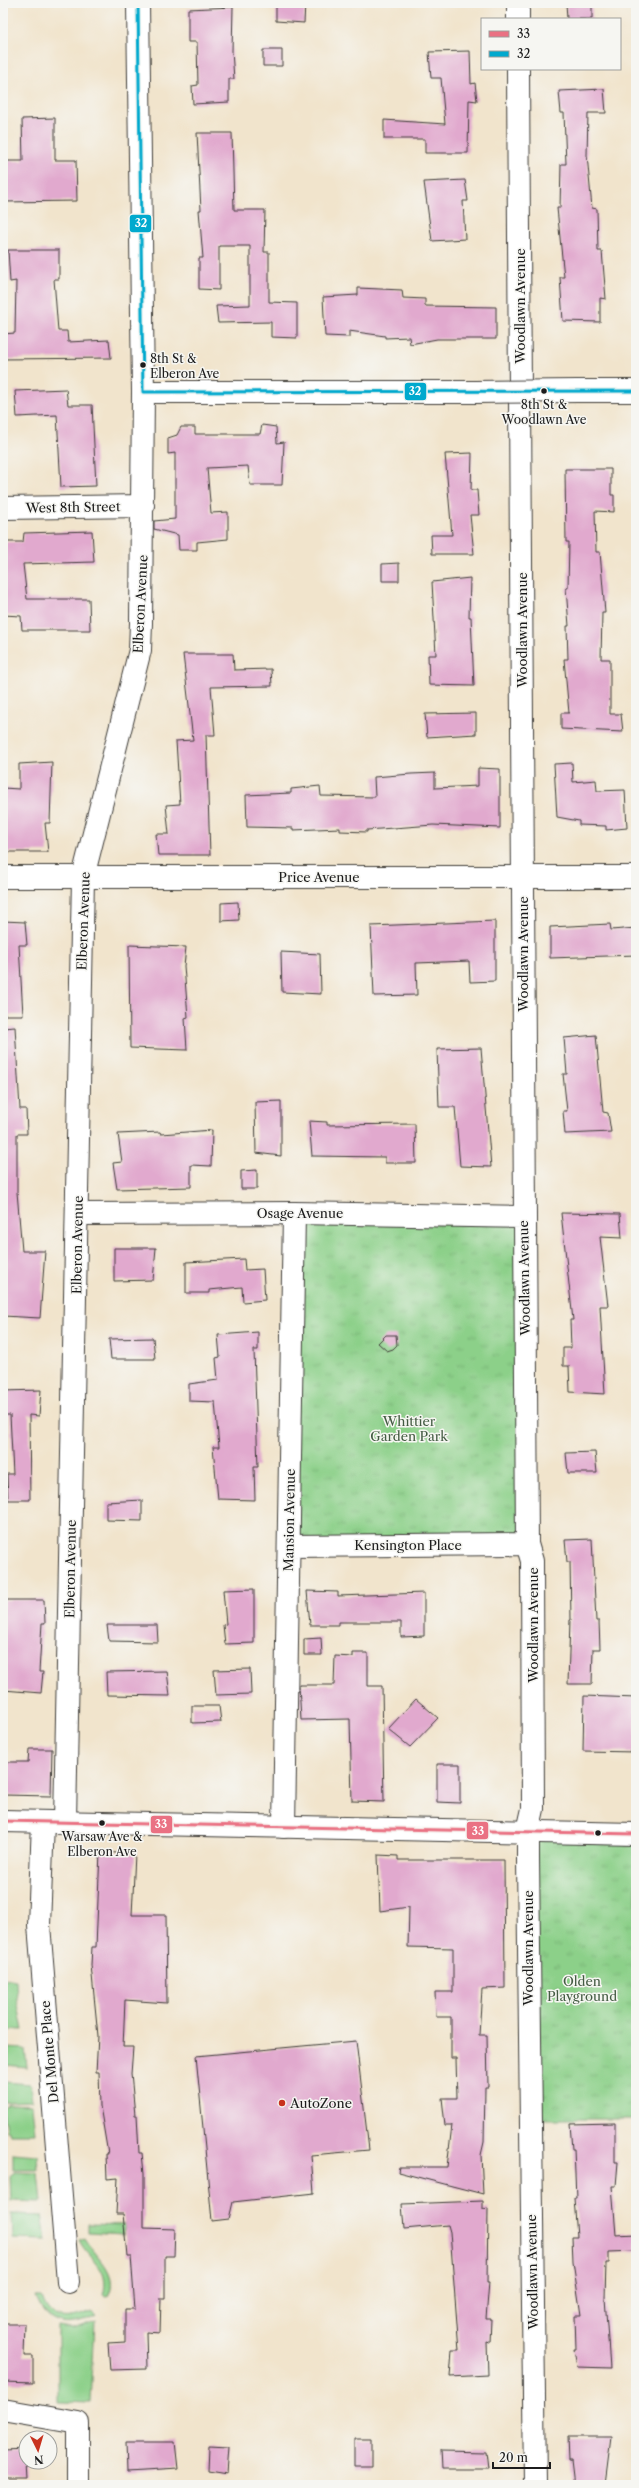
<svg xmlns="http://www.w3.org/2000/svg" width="639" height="2488" viewBox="0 0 639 2488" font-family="'Libre Caslon Text',serif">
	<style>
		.grass { fill: #8cd089; stroke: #547652 }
		.park { fill: url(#park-tufts); stroke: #547652 }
		.building { fill: #e1a9ce }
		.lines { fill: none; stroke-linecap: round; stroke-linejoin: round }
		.minor-casing { stroke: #3c3a36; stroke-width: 24 }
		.major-casing { stroke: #3c3a36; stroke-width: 24 }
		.minor { stroke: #fff; stroke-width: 22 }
		.major { stroke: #fff; stroke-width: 22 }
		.minor-bridge-casing { stroke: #3c3a36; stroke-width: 24; stroke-linecap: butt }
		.minor-bridge { stroke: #fff; stroke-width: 22 }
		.bus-1-casing { stroke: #f6f6f2; stroke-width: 6 }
		.bus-2-casing { stroke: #f6f6f2; stroke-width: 6 }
		.bus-1 { stroke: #ea7183; stroke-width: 3 }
		.bus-2 { stroke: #00a9ce; stroke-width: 3 }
		.bus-dot { fill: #1c1c1c; stroke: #f6f6f2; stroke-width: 1.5 }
		.poi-dot { fill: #c8321e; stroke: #f6f6f2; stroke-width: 1.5 }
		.labels { text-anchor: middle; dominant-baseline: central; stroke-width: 3; stroke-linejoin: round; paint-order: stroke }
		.bus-label { font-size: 12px; fill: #1c1c1c; stroke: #f6f6f2 }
		.street-label { font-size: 13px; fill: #1c1c1c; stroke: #f6f6f2 }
		.park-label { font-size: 13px; fill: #435b42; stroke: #f6f6f2 }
		.poi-label { font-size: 13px; fill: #1c1c1c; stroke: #f6f6f2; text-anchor: start }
		.line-badge { stroke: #f6f6f2; stroke-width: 1.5 }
		.badge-label { font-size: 11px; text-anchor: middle; font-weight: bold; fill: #fff }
	</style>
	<defs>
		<pattern id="park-tufts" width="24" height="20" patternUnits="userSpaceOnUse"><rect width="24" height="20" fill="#8cd089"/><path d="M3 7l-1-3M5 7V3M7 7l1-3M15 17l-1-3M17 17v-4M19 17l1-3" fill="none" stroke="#78b276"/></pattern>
	</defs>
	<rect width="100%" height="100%" fill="#f6f6f2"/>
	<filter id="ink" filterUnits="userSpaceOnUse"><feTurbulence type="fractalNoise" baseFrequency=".025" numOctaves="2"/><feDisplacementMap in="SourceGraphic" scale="8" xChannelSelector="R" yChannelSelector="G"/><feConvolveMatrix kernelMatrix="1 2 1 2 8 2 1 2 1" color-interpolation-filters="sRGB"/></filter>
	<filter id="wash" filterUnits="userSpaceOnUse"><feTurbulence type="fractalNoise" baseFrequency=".012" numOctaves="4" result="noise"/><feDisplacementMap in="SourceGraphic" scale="16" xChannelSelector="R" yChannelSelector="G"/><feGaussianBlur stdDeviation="0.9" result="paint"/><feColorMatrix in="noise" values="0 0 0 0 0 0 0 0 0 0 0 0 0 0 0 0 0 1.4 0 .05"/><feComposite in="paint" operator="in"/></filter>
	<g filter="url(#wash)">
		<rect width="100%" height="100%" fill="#f1e4cc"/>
		<path class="grass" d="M3,1979l13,1 1,20 6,30 -20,-1z
			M5,2048l20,1 2,18 -22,-2z
			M4,2082l26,2 2,17 -27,1 -2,-2z
			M8,2104l24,1 3,29h-25l-1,-3h-3l-3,-22z
			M13,2153l24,2 1,15h-25z
			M14,2172l24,1 3,29 -30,-1 -1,-24z
			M12,2214l30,1 4,25 -33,-1z
			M88,2224l38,1 -4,9 -34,-2z
			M84,2238c10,17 37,35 24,58l-5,-1c8,-28 -14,-34 -24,-55z
			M36,2297h6c8,26 28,23 49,14l5,4c-26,14 -49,13 -60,-18z
			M95,2321l-4,82 -33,-1v-75l15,2z"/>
		<path class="park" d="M294,1213l229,4 4,327 -238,2z
			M528,1831l108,3v285h-107z"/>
		<g id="blocks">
			<path class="building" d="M276,3h29l-1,20 -28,-2z
				M566,3h26v16h-25z
				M233,7l-1,44 2,28h-5v23l-36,2 -1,-18 6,-1 -1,-43h-9v-33z
				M263,50h19v16h-19z
				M470,51l1,33 4,-1 2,18 -8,-1 -1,53h-43v-14h-41v-19l61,4 -4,-46h-10l-2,-26z
				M604,89l2,24h-18l-1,42 5,53 5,1 1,42h4l4,48 -6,-1v24l-37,-1 -3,-44h4l-7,-69h3l1,-44h5l-2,-51h-3l-2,-22z
				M55,118v42h21l1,41 -74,1v-41h20l-1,-42z
				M197,133h35l2,77h31l-1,42h5v50l28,1v35l-26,-1v-15l-53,1 -2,-17 34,-1v-59h-31v44l-20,-1v-31h4l-4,-48h2z
				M465,180l3,21h-5l2,38 -33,2 -8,-59z
				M8,250h51v29h-5l4,52h9l1,11 41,-2 2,18 -108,1v-25l12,-1 1,-52 -6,1z
				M358,288l44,2 1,8 22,1v7l71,1v32h-59l-27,5 -1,-7 -24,1v-2l-36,-5v6l-24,-1 -2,-39 35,-2z
				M66,389l2,16h24l4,81 -35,1 -4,-72 -40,2 -2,-26z
				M262,425l14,2 1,16 7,-1 -2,43h-32l-2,-19 -41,2 4,45 17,-1v27l-31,3v8h-18l-1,-15 -24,-6v-8l21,-2v-66l-7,1v-16l9,-3 4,-8h14v7h65z
				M472,453l-1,37h6l2,25h-9l4,39h-42l-1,-19h21l-7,-81z
				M565,469h46v26h3v17l-19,-1 1,41h4l5,61h-3l-1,46h9v55h11l2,18 -62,-3v-16h8l-5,-54h4l-1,-33h2l-3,-38h2l1,-46h-3z
				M92,531l2,31 -71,2 4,35h62l1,31h-68l-1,-14 -18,-1v-73h20l1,-9z
				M399,563v18h-17v-17z
				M470,578l-1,39h2l3,69 -45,-1 -1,-30h8l-4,-73z
				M183,654h50l1,16 37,-1 1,17 -61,1 4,48h-9l4,120h-52l-2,-21h13l-3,-29 14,-1 -4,-63 17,-1z
				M476,713v21l-49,3 -2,-23z
				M52,762l-2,61h-5l3,29h-45v-64l16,1v-25z
				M572,763l1,19 23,-2 1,11 28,-1 2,38 -21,2v-4l-27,-1v-4l-22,-4 -3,-53z
				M478,768l22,1v59l-67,-3 -66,5v2l-27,-1v-3l-47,2v-2l-46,-1 -1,-32 45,-2v-4l29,-3 1,10 54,1 -1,-20 37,-3 24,-1v15l43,-2z
				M238,902l1,18 -18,1v-18z
				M3,921l22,1 2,23h-8l4,70h-20z
				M495,921v60l-25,1 -1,-21 -53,2 1,32 -43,1 -3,-70z
				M610,924l1,6 25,-2v27l-86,3v-31z
				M129,945l57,2 -2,19 4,51 -3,1 2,32 -57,-2z
				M281,952l39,2 1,40 -39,-2z
				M15,1027l5,82h6l1,25h-10v58l5,59h23l-5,67 -37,-2v-288z
				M596,1035l7,77 5,1 3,19 -46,2 -2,-23h4l-4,-37h4l-3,-36z
				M481,1048l10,119 -31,-1 -5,-59h-16l-2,-58z
				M281,1101v55l-25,-3 -1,-51z
				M309,1121l18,1v3l88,-1 1,39h-31v-6l-73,-1z
				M212,1130l-1,36 -20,-1v22l-74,2 -4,-26 9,-1 -4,-28 42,-2 1,2z
				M257,1170v19h-16v-18z
				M561,1213l59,1 2,24 -22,-1 8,69h-8l5,88 -35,-2 -1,-26h-6v-18h8l-1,-28h3z
				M114,1248h42l-3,32 -39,1z
				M244,1259l1,11 18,-1 2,31 -22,2 -1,-15 -33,3v3h-23v-31z
				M258,1332v18h-4l4,117h-4l1,33 -37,-1 -5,-52h6l-4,-45 -26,-1v-17l29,-4 -2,-22 4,-1 -2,-22z
				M386,1335h10l1,10 -4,4 -6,2 -9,-8z
				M153,1338l2,21h-44l-2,-20z
				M41,1390l-2,26 -10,-1 1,85h-22l-1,-26h6l-3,-59h-7v-24z
				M595,1452l2,21h-29l-2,-20z
				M142,1500v21l-36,-1v-18z
				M592,1539l4,82h3l1,28h-7l-1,35h-24l2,-64h1l-1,-58h-3l-2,-22z
				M254,1589v54l-29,1 -2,-19 3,-1 -3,-34z
				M307,1591l31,1v4l86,-3v43l-23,1v-15h-62v3h-29z
				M3,1600h41l1,23h-3l-3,49h4l-2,21 -38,-3z
				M107,1625h50l1,17 -49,-1z
				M321,1638l1,17h-18v-16z
				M353,1653h15v33h14l2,116 -32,-1 -2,-82 -49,1 -2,-35h35l1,-29 18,1z
				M250,1669l1,25 -35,1 -2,-25z
				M167,1671l3,25 -63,-1 -1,-23z
				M584,1696l52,2v54l-53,-1z
				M416,1699l22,19 -28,29 -22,-18z
				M192,1706h27l2,16 -29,1z
				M29,1749h23l-1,47 -48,-1v-33h25z
				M437,1764h23v39l-23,-1z
				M100,1852l35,2 -3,61h34l1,88 -42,-3 -2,47h10l-2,27 4,41h2l2,38h3l2,21v54l31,1 -1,27h-9v42h-4l-1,35 -14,-1 1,37 -37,1 -2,-27 17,-1v-33h10l-4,-53h-4l-4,-42h-7l2,-36 -11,1 -1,-25h2l-8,-48 -1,-34h-3l2,-36 -7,-71 1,-18h4z
				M378,1855l20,1v4h106l1,128 -23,1 -3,46h8l1,52h-3l-1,55 -3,13 2,39 -85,-22 1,-5h48l5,-42h-7l-3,-27h15l-1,-40h-5v-41h-15l-1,-25h18v-44l-45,-1 1,-40 -29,4z
				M356,2041l13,109 -58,5 3,38 -81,9 -4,17 -17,2 -16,-165z
				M615,2123v39h3l-2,24h-4l4,49 20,-1v17l-27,1v11h-3l-1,35 5,70 -33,-1 -3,-18h2l-1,-34h6l-8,-53 -1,-25h5l-3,-39h2l-2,-49h-2l-2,-25z
				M483,2201v8l5,-1 -1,74h2l-3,37h5l-1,24 -3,-1 1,33 -38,2 2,-27h7l-9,-118 -2,-7 -44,4 -2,-25z
				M3,2324h22l-1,32h9v27l-30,-1z
				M568,2437h43l-6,48h-31l-3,-25h-2z
				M354,2439h18v27h-18z
				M126,2442h49l3,27 -51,3z
				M209,2446l20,1 -2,26 -19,-3z
				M26,2449l2,28h-25v-27z
				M441,2451l45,1 2,17h-46z"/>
		</g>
	</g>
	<g filter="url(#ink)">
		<use href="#blocks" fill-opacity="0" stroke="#3c3a36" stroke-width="1"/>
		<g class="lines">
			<g class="minor-casing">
				<path id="minor" d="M518,3v16
					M518,69l9,1475 5,17 1,248 -5,22v27l7,627
					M578,391h58
					M143,392h332
					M3,508l140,-2
					M3,877h633
					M77,1214l217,-1 229,4
					M289,1546l238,-2
					M43,1822l-4,103 29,357
					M65,1822l18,-945 57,-227 1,-27 2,-231 -5,-389
					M284,1827l10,-614
					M3,2410l75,13v62"/>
			</g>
			<g class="major-casing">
				<path id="major" d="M3,1821l633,13"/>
			</g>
			<use href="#minor" class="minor"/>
			<use href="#major" class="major"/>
			<g class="minor-bridge-casing">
				<path id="minor-bridge" d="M475,392l103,-1"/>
			</g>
			<use href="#minor-bridge" class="minor-bridge"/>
			<g class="bus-1-casing">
				<path id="bus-1" d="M3,1821l633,13"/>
			</g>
			<g class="bus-2-casing">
				<path id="bus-2" d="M138,3l5,389 493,-1"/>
			</g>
			<use href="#bus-1" class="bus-1"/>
			<use href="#bus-2" class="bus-2"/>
		</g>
	</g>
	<g class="bus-dot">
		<circle cx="143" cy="365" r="3.5"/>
		<circle cx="544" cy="391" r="3.5"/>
		<circle cx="102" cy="1823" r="3.5"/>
		<circle cx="598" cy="1833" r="3.5"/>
	</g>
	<circle class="poi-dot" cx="282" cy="2103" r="4"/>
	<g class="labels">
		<g class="bus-label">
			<text x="150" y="358" text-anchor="start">8th St &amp;<tspan x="150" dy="15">Elberon Ave</tspan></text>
			<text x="544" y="404">8th St &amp;<tspan x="544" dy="15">Woodlawn Ave</tspan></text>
			<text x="102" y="1836">Warsaw Ave &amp;<tspan x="102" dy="15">Elberon Ave</tspan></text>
		</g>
		<g class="street-label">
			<text transform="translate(520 306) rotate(-90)">Woodlawn Avenue</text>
			<text transform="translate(73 507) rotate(-1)">West 8th Street</text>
			<text transform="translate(140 604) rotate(-87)">Elberon Avenue</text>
			<text transform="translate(522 630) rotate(-90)">Woodlawn Avenue</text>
			<text x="319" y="877">Price Avenue</text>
			<text transform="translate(83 921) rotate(-88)">Elberon Avenue</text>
			<text transform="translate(523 954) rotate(-90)">Woodlawn Avenue</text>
			<text x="300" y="1213">Osage Avenue</text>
			<text transform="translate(77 1245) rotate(-89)">Elberon Avenue</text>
			<text transform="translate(524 1278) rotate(-91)">Woodlawn Avenue</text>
			<text transform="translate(289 1520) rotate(-89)">Mansion Avenue</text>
			<text x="408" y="1545">Kensington Place</text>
			<text transform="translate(70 1569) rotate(-89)">Elberon Avenue</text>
			<text transform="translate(533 1625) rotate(-90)">Woodlawn Avenue</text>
			<text transform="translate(528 1948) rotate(-90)">Woodlawn Avenue</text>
			<text transform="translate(49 2052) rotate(-95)">Del Monte Place</text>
			<text transform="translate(532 2272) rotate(-91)">Woodlawn Avenue</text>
		</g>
		<g class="park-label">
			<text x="409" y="1421">Whittier<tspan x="409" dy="15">Garden Park</tspan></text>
			<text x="582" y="1981">Olden<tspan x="582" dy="15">Playground</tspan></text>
		</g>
		<g class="poi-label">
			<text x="290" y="2103">AutoZone</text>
		</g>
	</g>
	<g class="line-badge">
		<rect x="129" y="214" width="23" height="19" rx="4" fill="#00a9ce"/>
		<rect x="404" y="382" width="23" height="19" rx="4" fill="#00a9ce"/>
		<rect x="150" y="1815" width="23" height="19" rx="4" fill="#ea7183"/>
		<rect x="466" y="1821" width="23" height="19" rx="4" fill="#ea7183"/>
	</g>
	<g class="badge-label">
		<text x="141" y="227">32</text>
		<text x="415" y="395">32</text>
		<text x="161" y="1828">33</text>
		<text x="478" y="1835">33</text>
	</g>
	<rect width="639" height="2488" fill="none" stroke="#f6f6f2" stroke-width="16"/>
	<rect x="481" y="18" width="140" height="52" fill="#f6f6f2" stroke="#9f9f9c"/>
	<rect x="489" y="31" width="20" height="6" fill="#ea7183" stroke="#9f9f9c"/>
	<text x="517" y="38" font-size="12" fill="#1c1c1c">33</text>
	<rect x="489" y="51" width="20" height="6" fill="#00a9ce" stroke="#9f9f9c"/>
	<text x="517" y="58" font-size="12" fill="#1c1c1c">32</text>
	<g transform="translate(38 2450) rotate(175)"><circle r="19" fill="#f6f6f2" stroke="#9f9f9c"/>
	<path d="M0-3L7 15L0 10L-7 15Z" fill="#c8321e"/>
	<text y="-6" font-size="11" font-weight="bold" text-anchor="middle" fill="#1c1c1c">N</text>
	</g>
	<path d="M493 2462v6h57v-6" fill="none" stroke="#1c1c1c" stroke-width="2"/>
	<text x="499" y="2462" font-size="12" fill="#1c1c1c" stroke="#f6f6f2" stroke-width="3" paint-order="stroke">20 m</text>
</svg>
